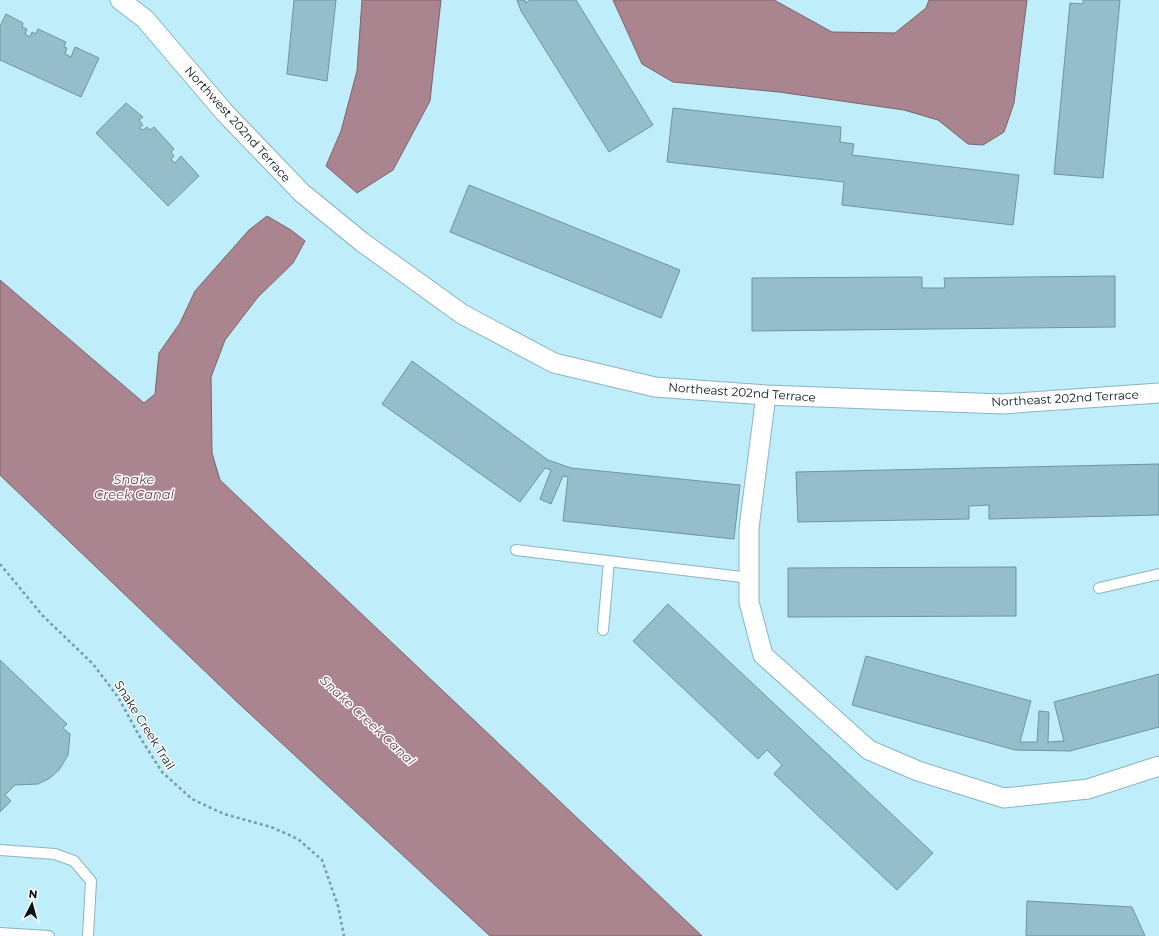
<svg xmlns="http://www.w3.org/2000/svg" width="1159" height="936" viewBox="0 0 1159 936" font-family="Montserrat,sans-serif">
	<style>
		.water { fill: #aa858f; stroke: #79646c }
		.building { fill: #95beca; stroke: #6a95a1 }
		.lines { fill: none; stroke-linecap: round; stroke-linejoin: round }
		.lane-casing { stroke: #89b4c1; stroke-width: 12 }
		.street-casing { stroke: #89b4c1; stroke-width: 21 }
		.path { stroke: #789ba4; stroke-width: 2.5; stroke-dasharray: 3 3; stroke-linecap: butt }
		.lane { stroke: #fff; stroke-width: 10 }
		.street { stroke: #fff; stroke-width: 19 }
		.labels { text-anchor: middle; dominant-baseline: central; stroke-width: 3; stroke-linejoin: round; paint-order: stroke }
		.street-label { font-size: 12px; fill: #06171c; stroke: #fff }
		.water-label { font-size: 13px; font-style: italic; fill: #733e4f; stroke: #fff }
	</style>
	<rect width="100%" height="100%" fill="#c0edfa"/>
	<path class="water" d="M362,0h79l-11,101 -37,69 -36,23 -31,-27 15,-35 16,-60z
		M613,0h161l58,32 63,1 31,-25 3,-8h98l-13,103 -10,29 -21,13 -15,-1 -30,-24 -34,-10 -125,-18 -106,-10 -31,-18z
		M267,216l24,14 14,11 -12,22 -35,34 -33,43 -14,37 1,76 8,27 482,456h-212l-255,-236 -235,-225v-195l144,123 11,-9 4,-41 21,-30 15,-32 54,-61z"/>
	<path class="building" d="M294,0h42l-9,81 -40,-7z
		M517,0h8v3l5,-3h46l77,125 -44,27 -88,-141z
		M1083,0h37l-17,178 -49,-4 16,-171 13,1z
		M6,14l17,9 -1,4 5,2 -2,5 5,3 2,-5 4,2 2,-5 28,13 -2,5 3,1 -2,6 6,3 4,-10 24,11 -18,39 -81,-37v-34z
		M126,103l17,14 -4,3 4,5 -4,3 4,2 4,-3 3,3 4,-3 20,22 -3,3 3,4 -3,3 4,4 6,-7 18,20 -31,30 -72,-73z
		M673,108l168,19 -1,15 14,2 -2,11 167,20 -6,50 -171,-20 2,-23 -177,-20z
		M469,185l211,85 -19,48 -211,-86z
		M1115,276v51l-363,4v-53l170,-1v11h23l-1,-10z
		M412,361l136,99 23,8 169,17 -6,54 -171,-18 5,-44 -5,-1 -12,28 -11,-5 11,-29 -6,-2 -25,34 -138,-98z
		M1159,464v51l-170,4v-14l-20,1v13l-171,3 -2,-50z
		M1016,567v49l-228,1v-49z
		M668,604l265,249 -36,37 -123,-116 8,-9 -15,-15 -9,9 -125,-118z
		M866,656l165,45 -11,41h17l2,-31 10,1 -1,30 16,-1 -10,-39 105,-28v53l-89,24 -55,-1 -163,-45z
		M0,660l67,64 -4,4 7,6 -2,21 -9,15 -9,8 -12,6 -23,1 -10,10 6,6 -11,11z
		M1027,901l105,6 13,29h-119z"/>
	<g class="lines">
		<g class="lane-casing">
			<path id="lane" d="M516,550l234,28
				M1099,588l60,-14
				M603,630l6,-69
				M0,850l55,4 19,7 17,20 -3,55
				M0,933l49,3"/>
		</g>
		<g class="street-casing">
			<path id="street" d="M120,0l25,19 80,94 77,80 60,49 100,72 92,49 101,24 111,8 236,9 157,-11
				M766,395l-17,133v74l14,53 106,95 49,21 86,27 84,-9 71,-23"/>
		</g>
		<path class="path" d="M0,564l43,52 50,48 25,33 23,42 21,33 30,27 32,15 47,13 27,12 24,21 16,46 6,30"/>
		<use href="#lane" class="lane"/>
		<use href="#street" class="street"/>
	</g>
	<g class="labels">
		<g class="street-label">
			<text transform="translate(238 124) rotate(48)">Northwest 202nd Terrace</text>
			<text transform="translate(742 392) rotate(4)">Northeast 202nd Terrace</text>
			<text transform="translate(1065 398) rotate(-3)">Northeast 202nd Terrace</text>
			<text transform="translate(145 725) rotate(58)">Snake Creek Trail</text>
		</g>
		<g class="water-label">
			<text x="134" y="479">Snake<tspan x="134" dy="15">Creek Canal</tspan></text>
			<text transform="translate(368 720) rotate(43)">Snake Creek Canal</text>
		</g>
	</g>
	<g transform="translate(32 904) rotate(6)" stroke="#ffffff" stroke-width="3" paint-order="stroke">
	<path d="M0-3L7 15L0 10L-7 15Z" fill="#06171c"/>
	<text y="-6" font-size="11" font-weight="bold" text-anchor="middle" fill="#06171c">N</text>
	</g>
</svg>
